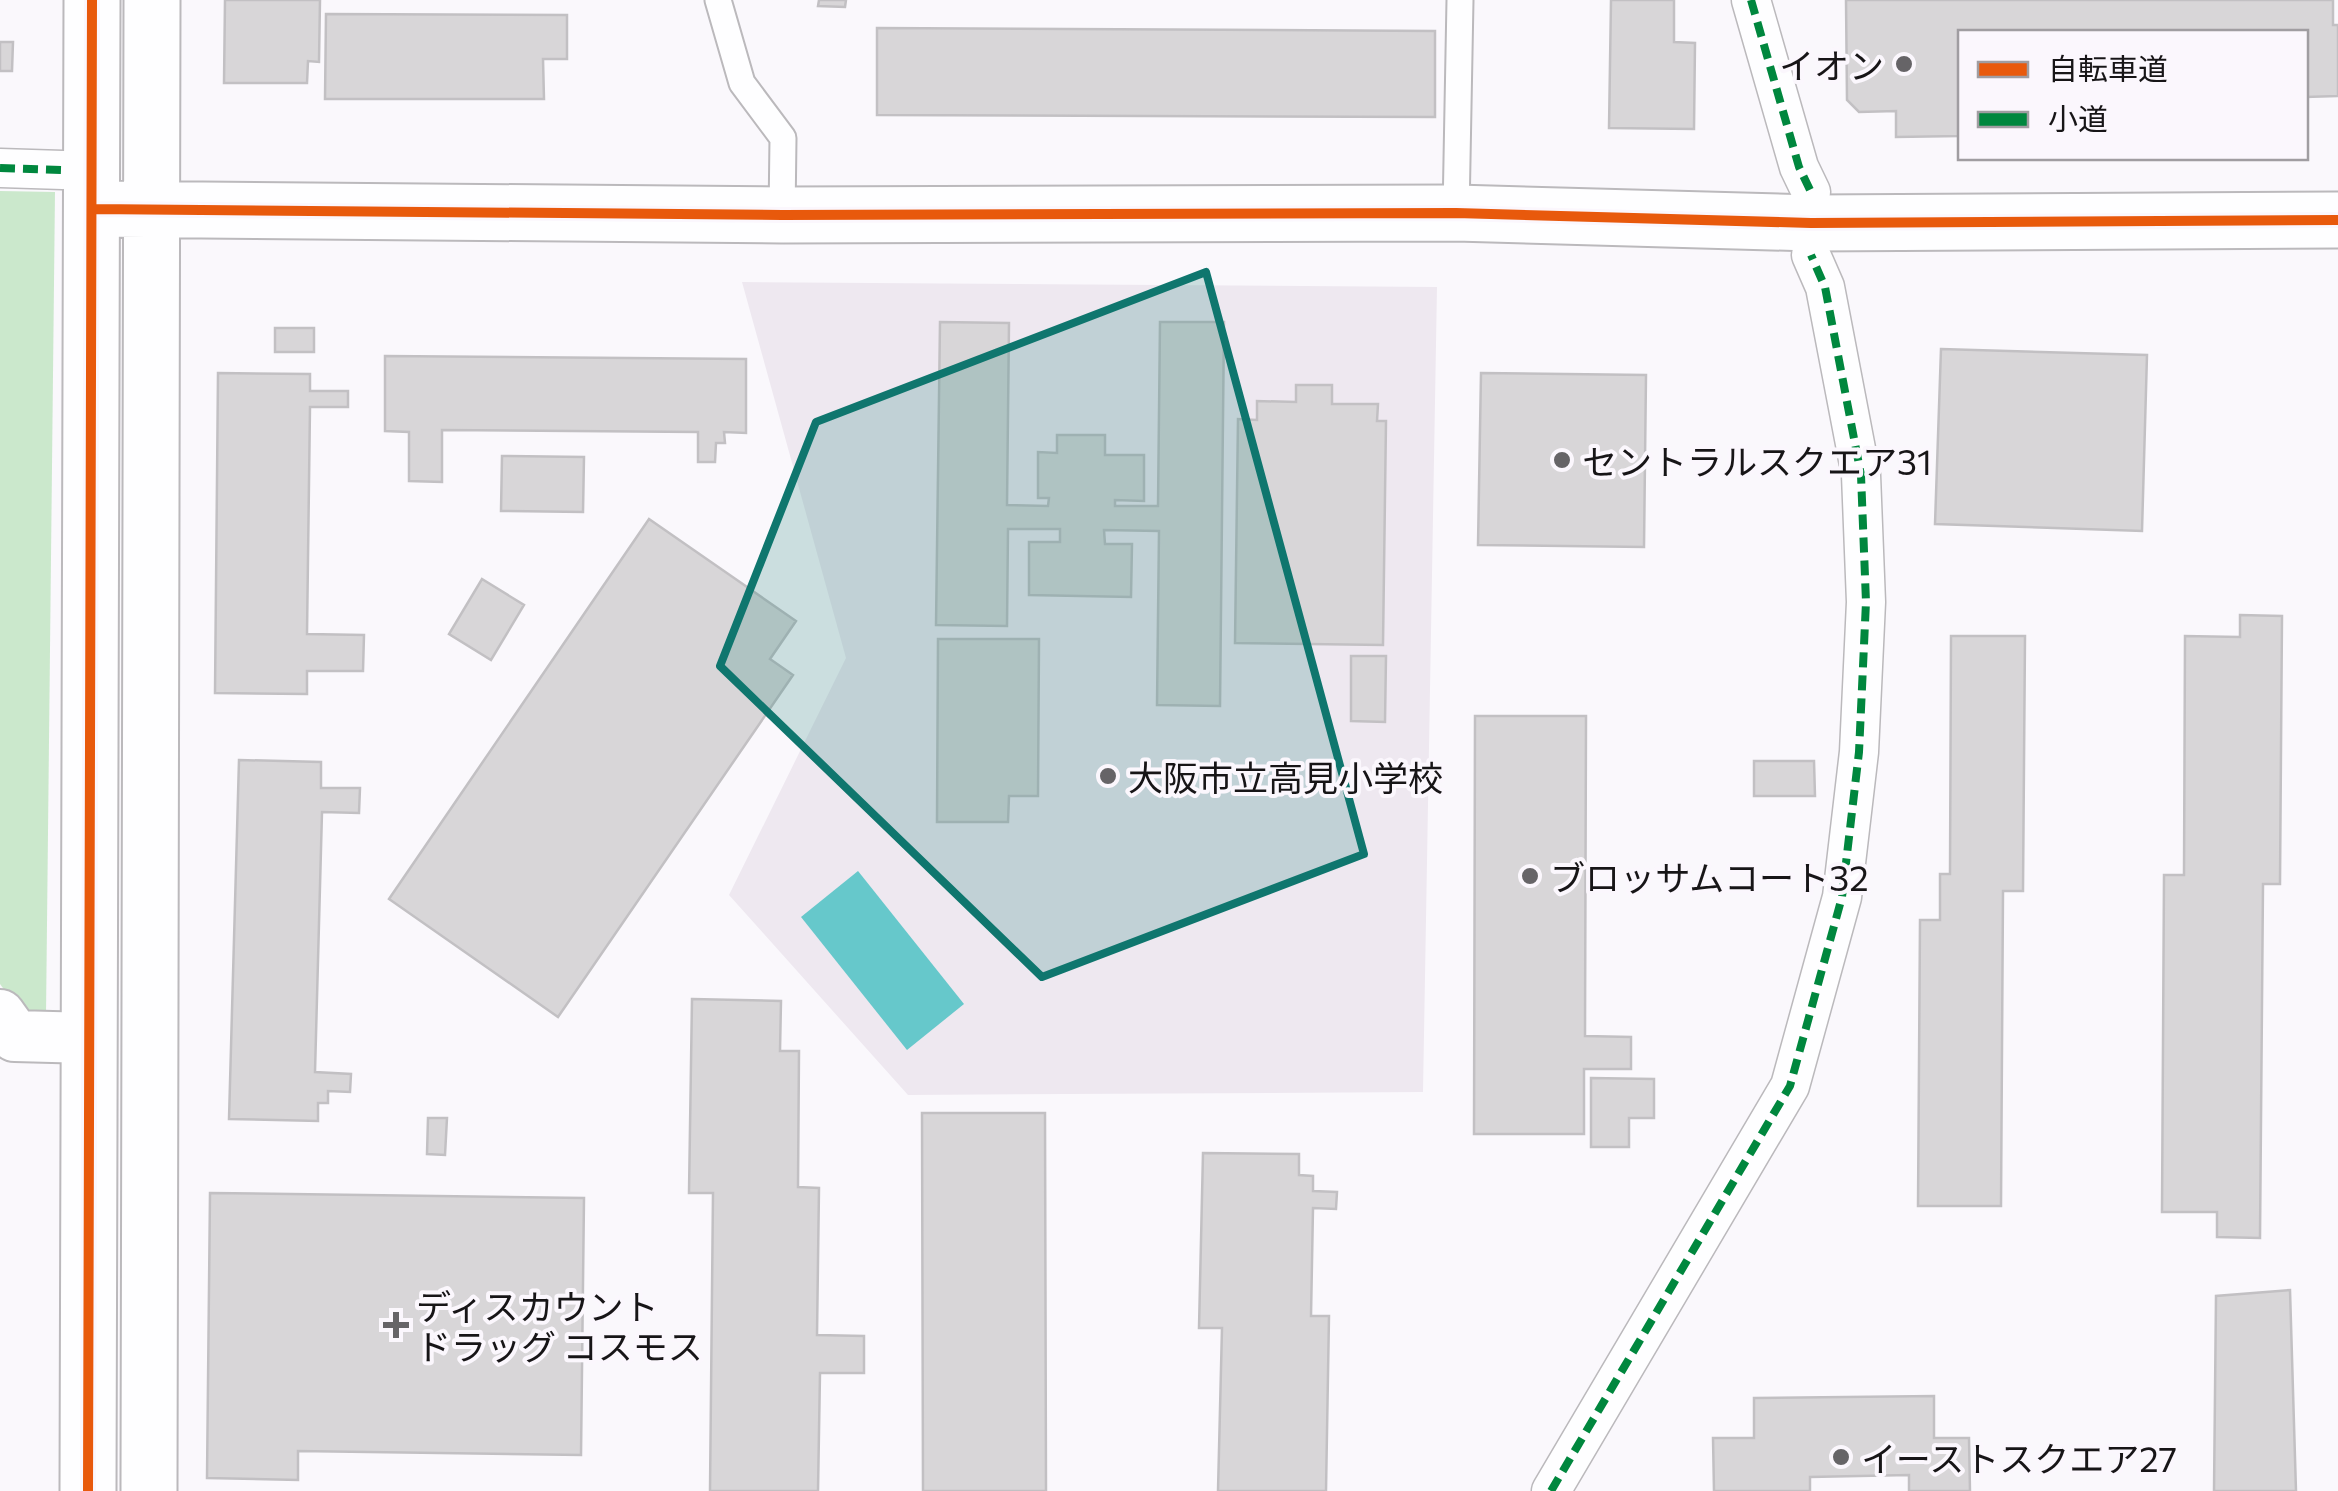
<svg xmlns="http://www.w3.org/2000/svg" width="2338" height="1491" viewBox="0 0 2338 1491" font-family="Commissioner,'Noto Sans JP',sans-serif">
	<style>
		.built { fill: #eee8f0 }
		.green { fill: #cbe8cc }
		.water { fill: #66c8cb }
		.building { fill: #d8d6d8; stroke: #c2c0c3; stroke-width: 2.5 }
		.lines { fill: none; stroke-linecap: round; stroke-linejoin: round }
		.service-casing { stroke: #bbb9bc; stroke-width: 29 }
		.pedestrian-casing { stroke: #bbb9bc; stroke-width: 41 }
		.minor-casing { stroke: #bbb9bc; stroke-width: 54 }
		.tertiary-casing { stroke: #bbb9bc; stroke-width: 59 }
		.service { stroke: #fefeff; stroke-width: 25 }
		.pedestrian { stroke: #fefeff; stroke-width: 38 }
		.minor { stroke: #fefeff; stroke-width: 50 }
		.tertiary { stroke: #fefeff; stroke-width: 55 }
		.quiet { stroke: #00873e; stroke-width: 8; stroke-dasharray: 15 8; stroke-linecap: butt }
		.cycleway-casing { stroke: #fbf7fd; stroke-width: 16 }
		.cycleway { stroke: #e8590c; stroke-width: 10 }
		.marked { fill: #0f766e; fill-opacity: 0.2; stroke: #0f766e; stroke-width: 8; stroke-linejoin: round }
		.poi-dot { fill: #666467; stroke: #fbf7fd; stroke-width: 4 }
		.labels { text-anchor: middle; dominant-baseline: central; stroke-width: 8; stroke-linejoin: round; paint-order: stroke }
		.poi-label { font-size: 35px; fill: #171517; stroke: #fbf7fd; text-anchor: start }
	</style>
	<rect width="100%" height="100%" fill="#faf8fc"/>
	<path class="built" d="M742,282l695,5 -14,805 -515,3 -179,-200 117,-237z"/>
	<path class="green" d="M0,191l55,1 -9,824 -22,1 -24,-33z"/>
	<path class="water" d="M858,871l106,133 -57,46 -106,-133z"/>
	<path class="building" d="M225,0h95l-1,62 -11,-1 -1,22h-83z
		M819,0h27l-1,7 -27,-1z
		M1611,0h63v42l21,1 -1,86 -85,-1z
		M1846,0h487v25h5v71l-32,1v-65h-346v104l-64,1v-26l-37,1 -12,-12z
		M326,14l241,1v44h-24l1,40h-219z
		M877,28l558,3v86l-558,-2z
		M0,42h13l-1,29h-12z
		M940,322l69,1 -2,182 41,1 1,-8h-11v-46l19,1v-18h48v20h39v46l-29,-1v6h43l2,-184h64l-4,384 -63,-1 2,-174 -55,-1 1,14h27l-1,53 -102,-2v-53h31v-13h-52l-1,97 -71,-1z
		M275,328h39v24h-39z
		M1941,349l206,6 -5,176 -207,-7z
		M385,356l361,3v74l-22,-1 1,11h-9l-1,19h-17v-30l-256,-2v52l-33,-1v-49l-24,-1z
		M218,373l92,1v17h38v16h-38l-3,227 57,1 -1,36h-56v23l-92,-1z
		M1481,373l165,2 -2,172 -166,-2z
		M1296,385h36v19h46l-1,17h9l-3,224 -148,-2 3,-224 19,1v-19l39,1z
		M502,456l82,1 -1,55 -82,-1z
		M649,519l147,102 -26,38 23,16 -235,342 -169,-118z
		M482,579l42,26 -33,55 -42,-26z
		M2240,615l42,1 -2,268h-17l-3,354 -43,-1v-25h-55l2,-337h20l1,-239 55,1z
		M1951,636h74l-2,255h-20l-2,315h-83l2,-286h20v-46h10z
		M938,639h101l-1,157h-29l-1,26h-71z
		M1351,656h35l-1,66 -34,-1z
		M1475,716h111l-1,320 46,1v32h-47v65h-110z
		M239,760l82,2v26h39l-1,25 -37,-1 -7,260 36,2 -1,18 -22,-1v12h-10v18l-89,-2z
		M1754,761h60l1,35h-61z
		M692,999l89,2 -1,50h19l-1,136 21,1 -2,147 47,1v37h-44l-2,118h-108l3,-298h-24z
		M1591,1078l63,1v39h-25v29h-38z
		M922,1113h123l1,378h-123z
		M428,1118h19l-2,37 -18,-1z
		M1203,1153l96,1v21l14,1v15l24,1 -1,17 -23,-1 -2,108h18l-3,175h-108l4,-163h-23z
		M210,1193l374,5 -3,257 -283,-4v29l-91,-2z
		M2290,1290l6,201h-82l2,-195z
		M1934,1396v42h35l1,53h-61v-16l-99,2v14h-96l-1,-53h41v-40z"/>
	<g class="lines">
		<g class="service-casing">
			<path id="service" d="M718,0l24,83 41,55 -1,77
				M1456,213l4,-213"/>
		</g>
		<g class="pedestrian-casing">
			<path id="pedestrian" d="M1751,0l48,167 12,25
				M0,168l63,2
				M1551,1491l239,-405 52,-189 17,-145 7,-150 -5,-127 -36,-188 -14,-32"/>
		</g>
		<g class="minor-casing">
			<path id="minor" d="M0,1015l15,21 75,2"/>
		</g>
		<g class="tertiary-casing">
			<path id="tertiary" d="M92,209l690,6 674,-2 355,10 527,-3
				M88,1491l4,-1491
				M149,1491l3,-1491"/>
		</g>
		<use href="#service" class="service"/>
		<use href="#pedestrian" class="pedestrian"/>
		<use href="#minor" class="minor"/>
		<use href="#tertiary" class="tertiary"/>
		<path class="quiet" d="M1751,0l48,167 12,25
			M0,168l63,2
			M1551,1491l239,-405 52,-189 17,-145 7,-150 -5,-127 -36,-188 -14,-32"/>
		<g class="cycleway-casing">
			<path id="cycleway" d="M92,209l690,6 674,-2 355,10 527,-3
				M88,1491l4,-1491"/>
		</g>
		<use href="#cycleway" class="cycleway"/>
	</g>
	<path class="marked" d="M1206,272l158,582 -322,123 -322,-311 96,-244z"/>
	<g class="poi-dot">
		<circle cx="1904" cy="64" r="10"/>
		<circle cx="1562" cy="460" r="10"/>
		<circle cx="1108" cy="776" r="10"/>
		<circle cx="1530" cy="876" r="10"/>
		<path d="M391 1310h10v10h10v10h-10v10h-10v-10h-10v-10h10z"/>
		<circle cx="1841" cy="1457" r="10"/>
	</g>
	<g class="labels">
		<g class="poi-label">
			<text x="1884" y="64" text-anchor="end">イオン</text>
			<text x="1582" y="460">セントラルスクエア31</text>
			<text x="1128" y="776">大阪市立高見小学校</text>
			<text x="1550" y="876">ブロッサムコート32</text>
			<text x="416" y="1305">ディスカウント<tspan x="416" dy="40">ドラッグ コスモス</tspan></text>
			<text x="1861" y="1457">イーストスクエア27</text>
		</g>
	</g>
	<rect x="1958" y="30" width="350" height="130" fill="#fbf7fd" stroke="#a09da1" stroke-width="2.5"/>
	<rect x="1978" y="62" width="50" height="15" fill="#e8590c" stroke="#a09da1" stroke-width="2.5"/>
	<text x="2048" y="80" font-size="30" fill="#171517">自転車道</text>
	<rect x="1978" y="112" width="50" height="15" fill="#00873e" stroke="#a09da1" stroke-width="2.5"/>
	<text x="2048" y="130" font-size="30" fill="#171517">小道</text>
</svg>
